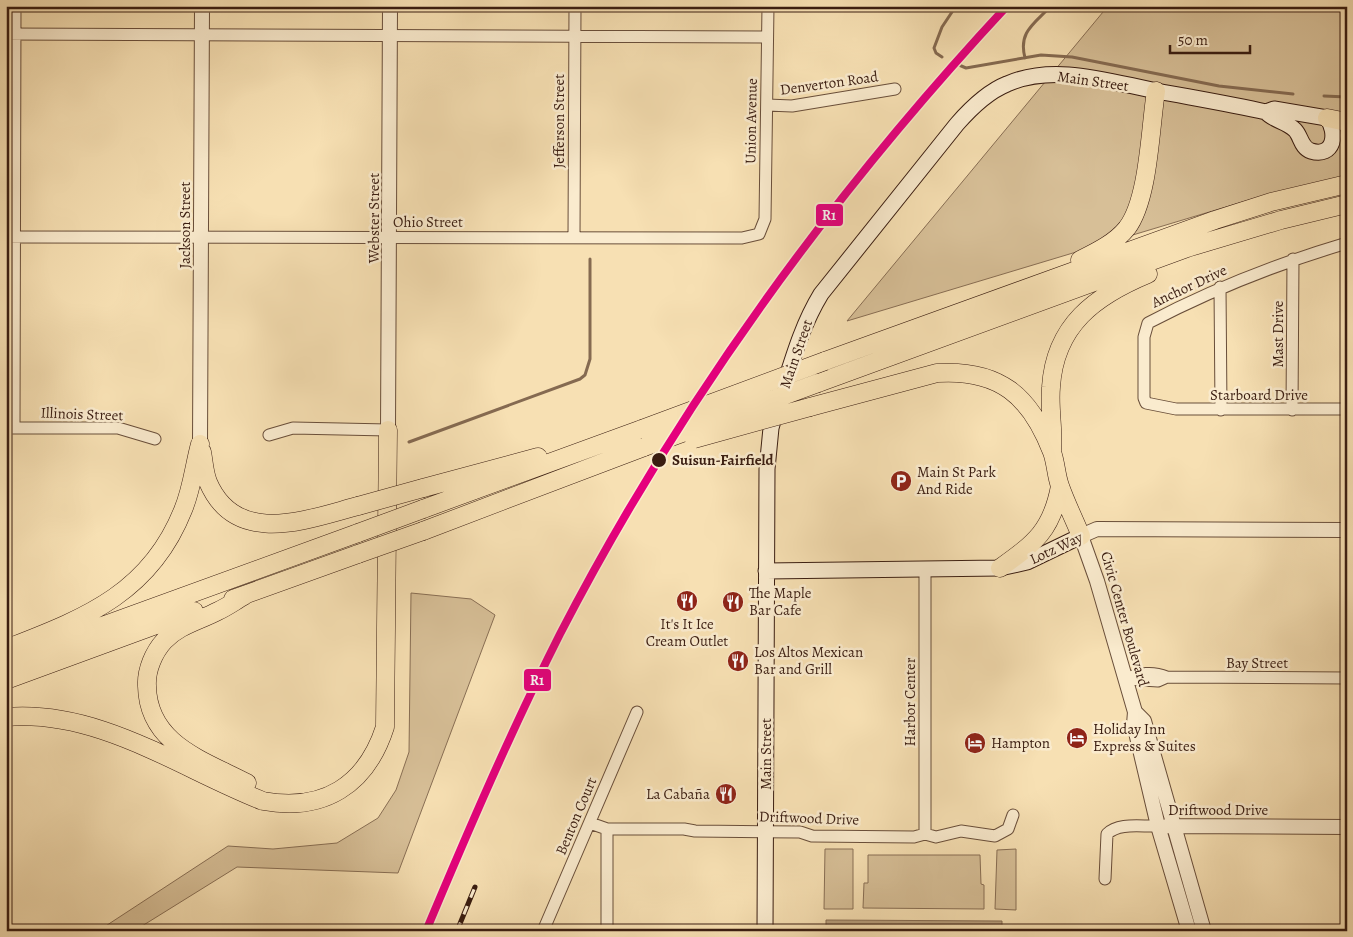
<svg xmlns="http://www.w3.org/2000/svg" width="1353" height="937" viewBox="0 0 1353 937" font-family="Alegreya,serif">
	<style>
		.green { fill: #d7bf97; stroke: #886e54 }
		.water { fill: #b79e7c; stroke: #856a51 }
		.lines { fill: none; stroke-linecap: round; stroke-linejoin: round }
		.stream { stroke: #856a51; stroke-width: 3 }
		.minor-casing { stroke: #694e3a; stroke-width: 13 }
		.tertiary-casing { stroke: #694e3a; stroke-width: 16 }
		.secondary-casing { stroke: #3a1d11; stroke-width: 17 }
		.trunk-casing { stroke: #3a1d11; stroke-width: 19 }
		.minor { stroke: #faebce; stroke-width: 11 }
		.tertiary { stroke: #faebce; stroke-width: 14 }
		.secondary { stroke: #faebce; stroke-width: 15 }
		.trunk { stroke: #f7e0b3; stroke-width: 18 }
		.rail-casing { stroke: #3a1d11; stroke-width: 5 }
		.rail { stroke: #faebce; stroke-width: 3; stroke-dasharray: 9; stroke-linecap: butt }
		.trunk-bridge-casing { stroke: #3a1d11; stroke-width: 19; stroke-linecap: butt }
		.trunk-bridge { stroke: #f7e0b3; stroke-width: 18 }
		.rail-1-casing { stroke: #faebce; stroke-width: 11 }
		.rail-1 { stroke: #e5007d; stroke-width: 8 }
		.stop-dot { fill: #3a1d11; stroke: #faebce; stroke-width: 2 }
		.labels { text-anchor: middle; dominant-baseline: central; stroke-width: 5; stroke-linejoin: round; paint-order: stroke }
		.street-label { font-size: 15px; fill: #3a1d11; stroke: #faebce }
		.stop-label { font-size: 15px; font-weight: bold; fill: #3a1d11; stroke: #faebce; text-anchor: start }
		.poi-label { font-size: 15px; fill: #3a1d11; stroke: #faebce; text-anchor: start }
		.line-badge { stroke: #faebce; stroke-width: 2 }
		.badge-label { font-size: 14px; text-anchor: middle; font-weight: bold; fill: #fff }
	</style>
	<rect width="100%" height="100%" fill="#f7e0b3"/>
	<filter id="stains"><feTurbulence type="fractalNoise" baseFrequency=".004" numOctaves="4"/><feColorMatrix values="0 0 0 0 .2 0 0 0 0 .09 0 0 0 0 .02 0 0 0 .5 -.17"/></filter>
	<radialGradient id="worn" r=".72"><stop offset=".6" stop-color="#630" stop-opacity="0"/><stop offset="1" stop-color="#630" stop-opacity=".3"/></radialGradient>
	<path class="green" d="M1108,6h239v187l-88,4 -412,124z
		M411,593l60,6 24,16 -97,258 -161,-6 -103,64h-36l130,-85 45,3 64,-6 41,-25 18,-28 13,-38z
		M825,849h28v60h-29z
		M1016,849v61l-21,-1 2,-59z
		M868,855h112l1,29 3,1v24l-121,-1 1,-25h4z"/>
	<path class="water" d="M826,920l176,1v10h-176z"/>
	<g class="lines">
		<path class="stream" d="M942,57l-6,-4 -2,-5 8,-21 14,-21
			M1025,58c-7,-26 9,-34 26,-52
			M959,65l7,3 75,-13 31,2 147,29 74,8
			M1324,96l23,1
			M409,442l171,-63 5,-4 5,-16v-100"/>
		<g class="minor-casing">
			<path id="minor" d="M6,34l761,3
				M767,105l25,1 103,-17
				M6,237l736,1 17,-4 6,-15 3,-213
				M574,237l1,-231
				M1347,243c-71,21 -134,46 -199,80l-4,14v61l2,5 30,6h171
				M1220,287l1,123
				M1292,410l1,-151
				M8,428h110l37,11
				M14,428l1,-422
				M269,435l24,-7 95,2
				M925,570v264
				M1125,679c15,-6 27,-8 42,-2l180,1
				M1127,679l31,2 9,-4
				M590,823l17,6h77l11,2 105,1 12,4 102,1 11,-3 11,3 25,-6 34,5 13,-7 5,-14
				M1105,879l2,-45c12,-12 35,-7 51,-8
				M543,931l94,-219
				M607,931v-102"/>
		</g>
		<g class="tertiary-casing">
			<path id="tertiary" d="M388,430l2,-424
				M200,444l2,-438
				M1135,712l9,9 60,210
				M1167,826l180,1
				M1189,931l-31,-105 -24,-102 1,-12 -38,-131 -16,-45 16,-7 250,1"/>
		</g>
		<g class="secondary-casing">
			<path id="secondary" d="M785,383c10,-32 19,-61 36,-89l136,-170c14,-16 30,-32 50,-40 47,-21 103,-2 150,7 37,7 73,13 109,21l8,-3 53,9c11,15 7,40 -16,33 -10,-3 -10,-15 -16,-21 -9,-9 -21,-9 -29,-18
				M766,571l234,-3 27,-6 54,-26
				M765,931l2,-462 4,-41 6,-21"/>
		</g>
		<g class="trunk-casing">
			<path id="trunk" d="M1327,118l20,4
				M1080,260c16,-8 35,-17 47,-32 22,-29 23,-100 29,-137
				M825,361l390,-141 56,-18 76,-18
				M818,383l369,-135 94,-28 66,-16
				M810,407l127,-34c63,-4 93,23 115,79 4,11 4,23 8,34 6,17 14,33 21,50
				M202,452c2,10 2,20 6,30 28,66 100,37 150,24
				M1052,452c2,-22 -3,-43 -1,-65 4,-62 44,-91 97,-113
				M423,488l115,-31
				M423,509l219,-80
				M423,531l221,-84
				M1000,568c35,-25 52,-38 60,-82
				M244,596c-9,5 -17,11 -26,15 -19,10 -39,14 -54,30 -10,11 -18,29 -17,45 1,58 56,74 100,97
				M233,599l125,-45
				M13,646c75,-29 138,-55 170,-136 9,-21 11,-44 17,-66
				M6,661l352,-128
				M6,680l188,-69
				M6,717c93,-8 175,52 257,84 60,11 103,-15 122,-74l3,-297"/>
		</g>
		<use href="#minor" class="minor"/>
		<use href="#tertiary" class="tertiary"/>
		<use href="#secondary" class="secondary"/>
		<use href="#trunk" class="trunk"/>
		<g class="rail-casing">
			<path id="rail" d="M457,931l18,-44"/>
		</g>
		<use href="#rail" class="rail"/>
		<g class="trunk-bridge-casing">
			<path id="trunk-bridge" d="M642,429l183,-68
				M694,439l116,-32
				M644,447l174,-64
				M358,506l65,-18
				M358,533l65,-24
				M358,554l65,-23"/>
		</g>
		<use href="#trunk-bridge" class="trunk-bridge"/>
		<g class="rail-1-casing">
			<path id="rail-1" d="M426,931c42,-100 85,-200 134,-297 118,-228 272,-440 447,-628"/>
		</g>
		<use href="#rail-1" class="rail-1"/>
	</g>
	<defs>
		<g id="parking-disc" transform="scale(1.125)"><circle r="9.5" fill="#8f2418" stroke="#faebce"/><path d="M-3.5-5.5H1a3.5 3.5 0 0 1 0 7H-1V5.5H-3.5ZM-1-3.4V-.6H.8a1.4 1.4 0 0 0 0-2.8Z" fill="#fff"/></g>
		<g id="restaurant-disc" transform="scale(1.125)"><circle r="9.5" fill="#8f2418" stroke="#faebce"/><path d="M-5-6h1v4h1v-4h1v4h1v-4h1v5L-1.5 .5V6h-2V.5L-5-1ZM5-6V6H3V1.5H1.5Q1.5-4 5-6Z" fill="#fff"/></g>
		<g id="hotel-disc" transform="scale(1.125)"><circle r="9.5" fill="#8f2418" stroke="#faebce"/><path d="M-6-4.5h1.5V1H6V5H4.5V3h-9V5H-6ZM-4 0a1.8 1.8 0 1 1 3.6 0ZM.5 0V-2.5h3Q6-2.5 6 0Z" fill="#fff"/></g>
	</defs>
	<g fill-rule="evenodd">
		<use href="#parking-disc" x="901" y="481"/>
		<use href="#restaurant-disc" x="687" y="601"/>
		<use href="#restaurant-disc" x="733" y="602"/>
		<use href="#restaurant-disc" x="738" y="661"/>
		<use href="#hotel-disc" x="1077" y="738"/>
		<use href="#hotel-disc" x="975" y="743"/>
		<use href="#restaurant-disc" x="726" y="794"/>
	</g>
	<circle class="stop-dot" cx="659" cy="460" r="8"/>
	<g class="labels">
		<g class="street-label">
			<text transform="translate(1093 81) rotate(8)">Main Street</text>
			<text transform="translate(829 83) rotate(-8)">Denverton Road</text>
			<text transform="translate(559 121) rotate(-90)">Jefferson Street</text>
			<text transform="translate(751 121) rotate(-89)">Union Avenue</text>
			<text transform="translate(374 218) rotate(-90)">Webster Street</text>
			<text x="428" y="222">Ohio Street</text>
			<text transform="translate(185 225) rotate(-90)">Jackson Street</text>
			<text transform="translate(1189 286) rotate(-25)">Anchor Drive</text>
			<text transform="translate(1278 334) rotate(-90)">Mast Drive</text>
			<text transform="translate(796 354) rotate(-71)">Main Street</text>
			<text x="1259" y="395">Starboard Drive</text>
			<text transform="translate(82 414) rotate(2)">Illinois Street</text>
			<text transform="translate(1056 548) rotate(-25)">Lotz Way</text>
			<text transform="translate(1125 619) rotate(74)">Civic Center Boulevard</text>
			<text x="1257" y="663">Bay Street</text>
			<text transform="translate(910 702) rotate(-90)">Harbor Center</text>
			<text transform="translate(766 754) rotate(-90)">Main Street</text>
			<text x="1218" y="810">Driftwood Drive</text>
			<text transform="translate(576 816) rotate(-67)">Benton Court</text>
			<text transform="translate(809 818) rotate(2)">Driftwood Drive</text>
		</g>
		<g class="stop-label">
			<text x="672" y="460">Suisun-Fairfield</text>
		</g>
		<g class="poi-label">
			<text x="917" y="472">Main St Park<tspan x="917" dy="17">And Ride</tspan></text>
			<text x="749" y="593">The Maple<tspan x="749" dy="17">Bar Cafe</tspan></text>
			<text x="687" y="624" text-anchor="middle">It's It Ice<tspan x="687" dy="17">Cream Outlet</tspan></text>
			<text x="754" y="652">Los Altos Mexican<tspan x="754" dy="17">Bar and Grill</tspan></text>
			<text x="1093" y="729">Holiday Inn<tspan x="1093" dy="17">Express &amp; Suites</tspan></text>
			<text x="991" y="743">Hampton</text>
			<text x="710" y="794" text-anchor="end">La Cabaña</text>
		</g>
	</g>
	<g class="line-badge">
		<rect x="815" y="203" width="29" height="24" rx="5" fill="#e5007d"/>
		<rect x="523" y="668" width="29" height="24" rx="5" fill="#e5007d"/>
	</g>
	<g class="badge-label">
		<text x="829" y="220">R1</text>
		<text x="537" y="685">R1</text>
	</g>
	<rect width="1353" height="937" fill="none" stroke="#f7e0b3" stroke-width="25"/>
	<rect x="8" y="8" width="1338" height="922" fill="none" stroke="#3a1d11" stroke-width="2.5"/>
	<rect x="12" y="12" width="1328" height="912" fill="none" stroke="#3a1d11"/>
	<path d="M1170 45v8h80v-8" fill="none" stroke="#3a1d11" stroke-width="2.5"/>
	<text x="1178" y="45" font-size="15" fill="#3a1d11" stroke="#faebce" stroke-width="4" paint-order="stroke">50 m</text>
	<rect width="100%" height="100%" filter="url(#stains)"/>
	<rect width="100%" height="100%" fill="url(#worn)"/>
</svg>
